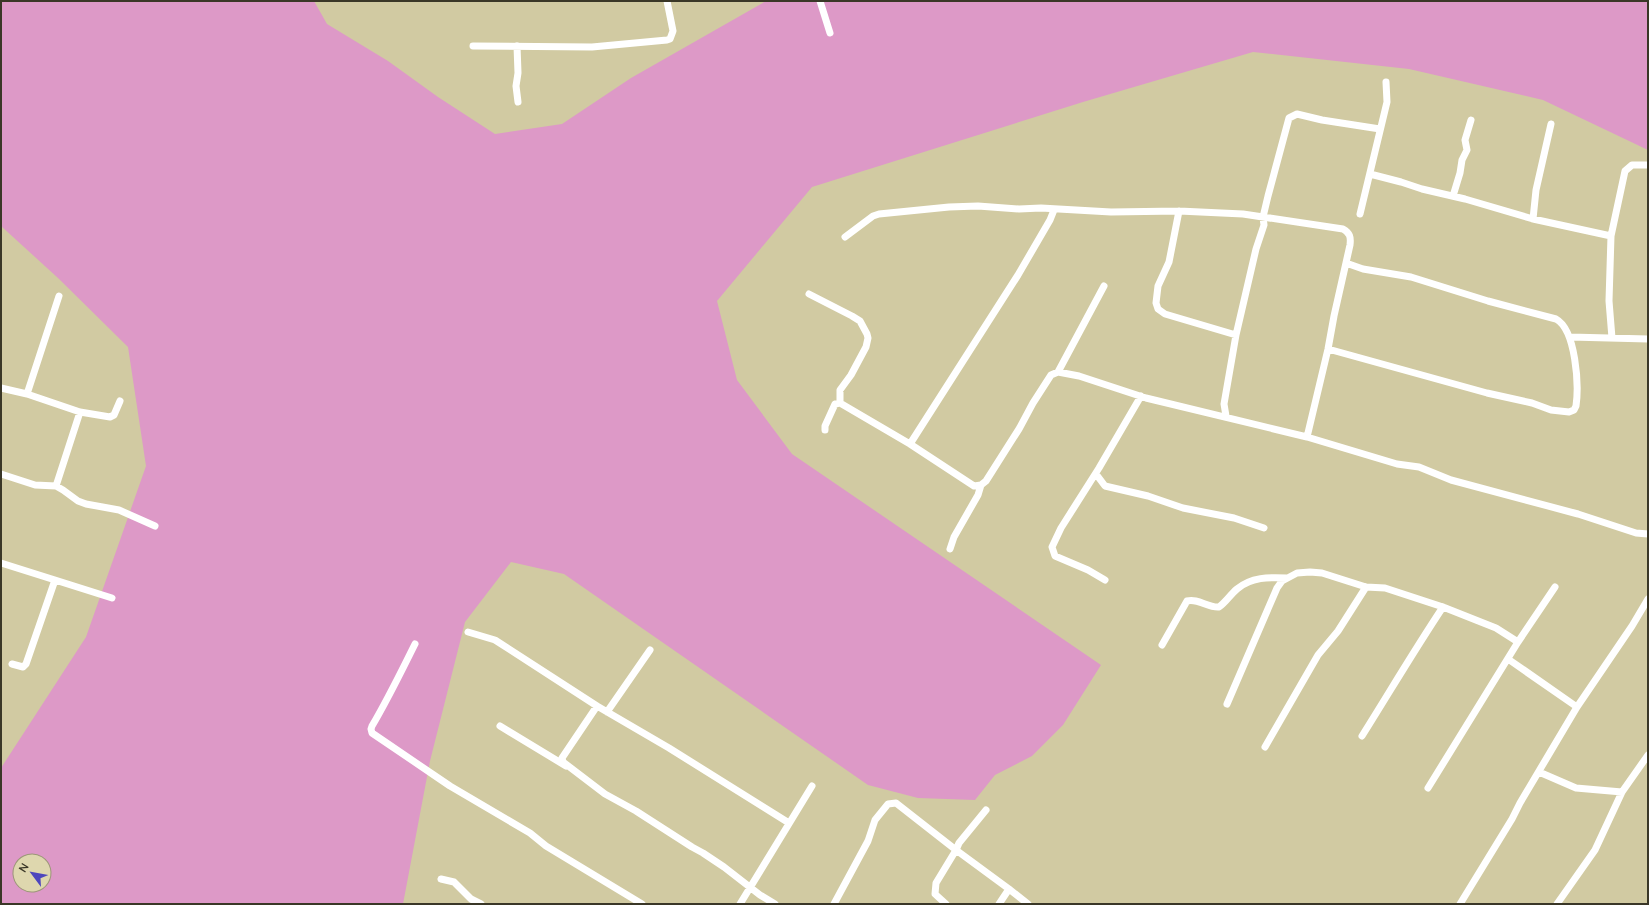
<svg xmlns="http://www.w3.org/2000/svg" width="1649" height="905" viewBox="0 0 1649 905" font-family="'Nunito Sans',sans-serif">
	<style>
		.green { fill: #dd99c7; fill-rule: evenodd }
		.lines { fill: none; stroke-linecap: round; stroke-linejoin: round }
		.street { stroke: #fff; stroke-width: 7 }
	</style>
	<rect width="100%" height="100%" fill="#d1caa2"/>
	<path class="green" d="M1,1h313l13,23 61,37 50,36 57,37 67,-10 69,-46 135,-77h882v149l-105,-50 -134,-31 -156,-17 -170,50 -271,85 -95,114 20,79 55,74 309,211 -38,60 -31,31 -37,19 -20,25 -57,-2 -50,-13 -304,-211 -53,-12 -46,60 -35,139 -27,143h-402v-136l85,-131 60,-171 -18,-119 -70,-69 -57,-52zM20,861h24v24h-24z"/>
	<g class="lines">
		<path class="street" d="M820,1l10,32
			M473,46l119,1 75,-7 3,-1 3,-8 -6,-30
			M517,46l1,27 -2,13 2,16
			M1370,174l31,8 21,7 43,10 68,20 78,17 -2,65 3,37
			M1453,196l7,-23 2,-13 5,-10 -2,-10 6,-20
			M1179,211l-10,51 -11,24 -2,17 2,6 7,5 71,21
			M1360,214l27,-112 -1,-20
			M1533,219l3,-29 15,-66
			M1611,236l14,-65 7,-6h16
			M845,237l28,-21 6,-2 70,-7 29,-1 41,3 22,-1 70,4 68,-1 64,3 100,15c7,4 8,8 7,16l-16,71 -6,33 -21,88
			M809,294l43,22 8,5 7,13 1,4 -2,9 -15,28 -11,15v13
			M1570,337l78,2
			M1328,349l159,44 45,10 19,7 18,2 5,-2 2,-4c3,-21 0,-76 -20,-87l-68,-18 -77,-24 -48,-8 -17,-6
			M1058,372l46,-86
			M1,388l26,6 32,-98
			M27,394l53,18 30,5 4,-2 6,-14
			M1226,416l-2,-12 12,-69 20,-86 8,-24 -1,-8 5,-21 21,-78 8,-4 25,6 58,9
			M825,430v-4l10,-22 5,-1 70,41 64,42 7,-1 5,-4 33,-52 14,-26 18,-28 7,-3 21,4 67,22 161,39 90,27 22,3 32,13 127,34 58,19 12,1
			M910,444l108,-169 32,-55 4,-10
			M1,474l34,11 21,1 7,4 15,11 8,3 33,6 36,16
			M1096,474l9,12 43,10 35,12 51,10 30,10
			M56,486l24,-74
			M950,549l4,-12 24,-42 3,-10
			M1,563l54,17 -29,84 -3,3 -11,-3
			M55,580l57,18
			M1105,580l-17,-10 -33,-14 -3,-9 9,-19 38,-60 42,-72
			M468,632l27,8 102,66 72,42 120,75
			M415,644c-14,28 -27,55 -43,82l-1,3 1,4 78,53 80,47 16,13 96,58
			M1162,645l25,-44c11,-3 21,7 32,6 7,-5 11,-12 18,-18 14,-12 32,-12 50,-11
			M1227,704l50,-116 5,-7 15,-8 13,-1 12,1 44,14 19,1 58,19 53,21 22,14
			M597,706l-35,52 1,4 42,32 31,17 56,36 11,6 21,14 36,28 15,9
			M1577,707l55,-81 16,-27
			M607,712l43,-62
			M500,726l66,40
			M1362,736c27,-43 53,-87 81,-129
			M1265,747l53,-92 20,-24 28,-44
			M1539,772l37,16 46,4 26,-37
			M1428,788l90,-146 37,-55
			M986,810l-27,33 -3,7 53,39
			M441,879l13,3 17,17 10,5
			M740,904l72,-118
			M834,904l34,-63 7,-21 13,-16 8,-1 60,47 -20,33 -1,11 11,10
			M999,904l10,-15 19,15
			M1460,904l52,-85 8,-16 57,-96 -69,-48
			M1557,904l38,-54 27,-58"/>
	</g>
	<rect width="1649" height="905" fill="none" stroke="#3a3727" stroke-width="4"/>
	<g transform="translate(32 873) rotate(302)"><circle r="19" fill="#ded7ae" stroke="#9c9778"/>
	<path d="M0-3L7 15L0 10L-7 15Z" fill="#4d46bd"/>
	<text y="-6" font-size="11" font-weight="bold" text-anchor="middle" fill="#3a3727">N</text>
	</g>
</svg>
